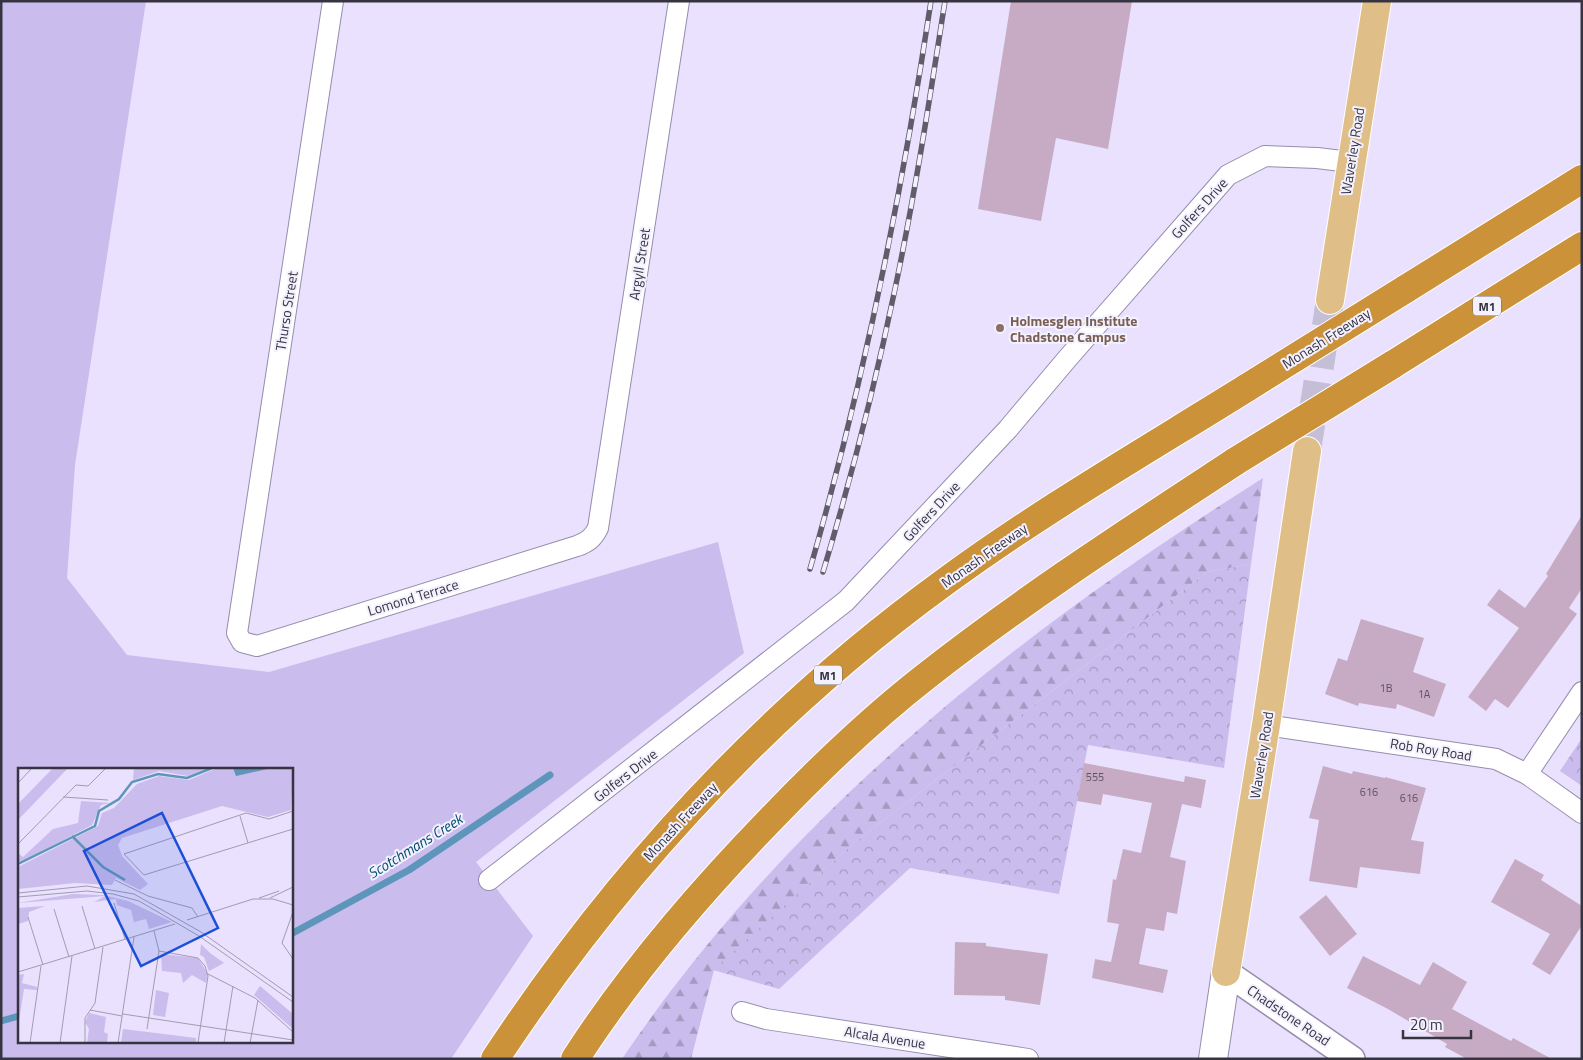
<svg xmlns="http://www.w3.org/2000/svg" width="1583" height="1060" viewBox="0 0 1583 1060" font-family="'Titillium Web',sans-serif">
	<style>
		.grass { fill: #cabcec; fill-rule: evenodd }
		.forest { fill: url(#forest-firs) }
		.park { fill: url(#park-crowns) }
		.lines { fill: none; stroke-linecap: round; stroke-linejoin: round }
		.stream { stroke: #5e96bb; stroke-width: 7 }
		.building { fill: #c7abc4 }
		.primary-tunnel { stroke: #c5bed7; stroke-width: 28; stroke-dasharray: 28 14; stroke-linecap: butt }
		.minor-casing { stroke: #968dad; stroke-width: 22 }
		.tertiary-casing { stroke: #968dad; stroke-width: 28 }
		.secondary-casing { stroke: #968dad; stroke-width: 30 }
		.primary-casing { stroke: #fff; stroke-width: 30 }
		.motorway-casing { stroke: #fff; stroke-width: 30 }
		.minor { stroke: #fff; stroke-width: 20 }
		.tertiary { stroke: #fff; stroke-width: 25 }
		.secondary { stroke: #fff; stroke-width: 28 }
		.primary { stroke: #e0be88; stroke-width: 28 }
		.motorway { stroke: #cb9239; stroke-width: 28 }
		.rail-casing { stroke: #605c6c; stroke-width: 5.5 }
		.rail { stroke: #f4f1ff; stroke-width: 4; stroke-dasharray: 11; stroke-linecap: butt }
		.motorway-bridge-casing { stroke: #fff; stroke-width: 30; stroke-linecap: butt }
		.motorway-bridge { stroke: #cb9239; stroke-width: 28 }
		.education-dot { fill: #8d6e63; stroke: #f4f1ff; stroke-width: 2 }
		.labels { text-anchor: middle; dominant-baseline: central; stroke-width: 4; stroke-linejoin: round; paint-order: stroke }
		.number-label { font-size: 11px; fill: #5b5262 }
		.shield { fill: #f4f1ff; stroke: #706d7a; stroke-width: 1 }
		.shield-label { font-size: 12px; font-weight: bold; fill: #373441 }
		.street-label { font-size: 14px; fill: #373441; stroke: #f4f1ff }
		.education-label { font-size: 14px; font-weight: bold; fill: #785e54; stroke: #f4f1ff; text-anchor: start }
		.water-label { font-size: 15px; font-style: italic; fill: #024d72; stroke: #f4f1ff }
		.inset-river { fill: none; stroke: #5e96bb; stroke-width: 2.5 }
		.inset-road { fill: none; stroke: #a29cb2; stroke-width: 1 }
		.view { fill: #1d4ed8; fill-opacity: 0.15; stroke: #1d4ed8; stroke-width: 2.5 }
		.inset-edge { fill: none; stroke: #373441; stroke-width: 2.5 }
	</style>
	<defs>
		<pattern id="forest-firs" width="22" height="20" patternUnits="userSpaceOnUse" patternTransform="scale(1.25)"><rect width="22" height="20" fill="#cabcec"/><path d="M5 1l3.5 6h-7zM16 11l3.5 6h-7z" fill="#a59ac1"/></pattern>
		<pattern id="park-crowns" width="20" height="18" patternUnits="userSpaceOnUse" patternTransform="scale(1.25)"><rect width="20" height="18" fill="#cabcec"/><path d="M2 6a3 3 0 1 1 6 0M12 15a3 3 0 1 1 6 0" fill="none" stroke="#a59ac1"/></pattern>
	</defs>
	<rect width="100%" height="100%" fill="#e9e1fd"/>
	<path class="grass" d="M1,1h145l-71,464 -8,113 60,77 142,17 449,-130 26,111 -268,209 57,74 -82,123h-450zM19,769h272v272h-272z"/>
	<path class="forest" d="M1263,478l-12,86 -44,8 -353,271 -140,127 -23,89h-69c166,-245 394,-425 641,-581z"/>
	<path class="park" d="M1251,564l-27,204 -136,-23 -29,149 -149,-26 -131,121 -66,-19 141,-127 353,-271z
		M1582,738v48l-22,-15z"/>
	<g class="lines">
		<path class="stream" d="M291,934l118,-64 141,-95
			M1,1021l18,-5"/>
	</g>
	<path class="building" d="M1011,1h121l-24,148 -52,-11 -15,83 -63,-12z
		M1582,515v73l-13,20 8,6 -69,94 -13,-9 -9,12 -18,-14 51,-69 -32,-23 12,-16 26,19 23,-32 -2,-2z
		M1361,619l63,19 -11,34 33,12 -12,33 -37,-13 -1,5 -37,-6 -1,3 -33,-12 13,-36 9,3z
		M1084,763l100,19 1,-6 21,4 -5,28 -19,-4 -12,53 16,4 -9,53 -10,-2 -3,19 -18,-3 -7,36 29,6 -5,23 -71,-15 3,-19 16,3 8,-38 -12,-2 6,-43 3,1 7,-31 18,4 11,-50 -49,-9 -2,11 -24,-4z
		M1323,766l29,8 1,-3 32,7v-1l41,11 -15,52 13,2 -4,32 -60,-7 -3,21 -48,-7 10,-61 -10,-2z
		M1515,859l29,16 -3,5 41,26v19l-32,50 -18,-11 18,-30 -59,-32z
		M1326,895l31,39 -27,22 -31,-39z
		M955,942l31,1v3l62,8 -8,51 -35,-5v-4l-51,-1z
		M1363,956l57,29 13,-23 34,20 -15,27 59,32 2,-3 39,21h-85l-22,-12 2,-3 -59,-35 -41,-21z"/>
	<g class="lines">
		<path class="primary-tunnel" d="M1307,451l23,-151"/>
		<g class="minor-casing">
			<path id="minor" d="M333,1l-96,632 5,9 15,4 320,-100c11,-4 16,-8 21,-18l81,-527
				M1266,725l230,34 31,15 55,39
				M1527,774l55,-82
				M489,880l357,-279 162,-172 59,-70 161,-184 37,-19 52,2 33,4
				M742,1012l24,7 262,40"/>
		</g>
		<g class="tertiary-casing">
			<path id="tertiary" d="M1226,972l126,87"/>
		</g>
		<g class="secondary-casing">
			<path id="secondary" d="M1213,1059l13,-87"/>
		</g>
		<g class="primary-casing">
			<path id="primary" d="M1330,300l47,-299
				M1226,972l40,-247 41,-274"/>
		</g>
		<g class="motorway-casing">
			<path id="motorway" d="M1404,290l178,-111
				M1392,365l190,-119
				M495,1059c122,-185 272,-348 451,-478 97,-71 201,-131 302,-194
				M575,1059c56,-87 125,-167 197,-241 48,-50 98,-98 153,-141 99,-78 206,-147 311,-216"/>
		</g>
		<use href="#minor" class="minor"/>
		<use href="#tertiary" class="tertiary"/>
		<use href="#secondary" class="secondary"/>
		<use href="#primary" class="primary"/>
		<use href="#motorway" class="motorway"/>
		<g class="rail-casing">
			<path id="rail" d="M810,569c54,-187 92,-376 121,-568
				M823,572c28,-93 52,-187 72,-283 20,-95 35,-192 50,-288"/>
		</g>
		<use href="#rail" class="rail"/>
		<g class="motorway-bridge-casing">
			<path id="motorway-bridge" d="M1248,387l156,-97
				M1236,461l156,-96"/>
		</g>
		<use href="#motorway-bridge" class="motorway-bridge"/>
	</g>
	<circle class="education-dot" cx="1000" cy="328" r="5"/>
	<g class="labels">
		<g class="number-label">
			<text x="1386" y="688">1B</text>
			<text x="1424" y="694">1A</text>
			<text x="1095" y="777">555</text>
			<text x="1369" y="792">616</text>
			<text x="1409" y="798">616</text>
		</g>
		<g class="shield">
			<rect x="1473" y="296.5" width="28" height="19" rx="4"/>
			<rect x="814" y="665.5" width="28" height="19" rx="4"/>
		</g>
		<g class="shield-label">
			<text x="1487" y="306">M1</text>
			<text x="828" y="675">M1</text>
		</g>
		<g class="street-label">
			<text transform="translate(1352 151) rotate(-81)">Waverley Road</text>
			<text transform="translate(1199 208) rotate(-48)">Golfers Drive</text>
			<text transform="translate(639 264) rotate(-81)">Argyll Street</text>
			<text transform="translate(286 311) rotate(-81)">Thurso Street</text>
			<text transform="translate(1326 338) rotate(-32)">Monash Freeway</text>
			<text transform="translate(931 511) rotate(-47)">Golfers Drive</text>
			<text transform="translate(984 555) rotate(-35)">Monash Freeway</text>
			<text transform="translate(413 597) rotate(-17)">Lomond Terrace</text>
			<text transform="translate(1431 749) rotate(9)">Rob Roy Road</text>
			<text transform="translate(1261 755) rotate(-81)">Waverley Road</text>
			<text transform="translate(625 775) rotate(-38)">Golfers Drive</text>
			<text transform="translate(680 821) rotate(-47)">Monash Freeway</text>
			<text transform="translate(1289 1015) rotate(34)">Chadstone Road</text>
			<text transform="translate(885 1037) rotate(9)">Alcala Avenue</text>
		</g>
		<g class="education-label">
			<text x="1010" y="320">Holmesglen Institute<tspan x="1010" dy="16">Chadstone Campus</tspan></text>
		</g>
		<g class="water-label">
			<text transform="translate(415 846) rotate(-32)">Scotchmans Creek</text>
		</g>
	</g>
	<g transform="translate(18 768)">
		<rect width="275" height="275" fill="#e9e1fd"/>
		<path d="M199,0h76l-2,42 -23,7 -46,-11 -100,32 -4,7 4,11 26,28 -8,6 -24,-12 -4,7 -37,-2 -57,6v-22l80,-41 4,-13 12,-5 23,-24 22,-8 30,4zM138,222l13,3 -4,24 -12,-2z" fill="#cabcec"/>
		<path d="M55,126l30,1 25,6 44,21 -7,2 -49,-25 -22,3 11,-6 -87,7z" fill="#cabcec"/>
		<path d="M35,0h15l-50,52v-16zM116,0h74l-20,8 -29,-5 -26,9zM63,33l29,2 -9,2 -9,20 -74,39v-11l5,4 30,-28 25,-6zM98,131l47,22 2,3 -16,5 -3,-10 -12,3 -3,-12 -14,-5zM27,138l-16,6 -1,9 -10,3v-16zM183,176l9,9 14,10 -15,8 -5,-14 -4,-2zM143,186l37,4 10,16 -2,9 -14,-8 -9,8 -2,-10 -19,-2zM6,206l-2,9 15,4v3l-13,-1 -6,38v-52zM242,218l33,28v15l-39,-34zM71,245l17,4 -2,15 4,2 -1,9h-20l2,-14 -4,-7zM105,261l73,9v5h-75z" fill="#cabcec"/>
		<path d="M215,0h39l-36,8z" fill="#5e96bb"/>
		<path class="inset-river" d="M54,68l31,31 22,13M0,96l77,-38 4,-15 20,-12 13,-17 26,-8 29,4 25,-10"/>
		<path class="inset-road" d="M0,15l14,-15M45,29l45,3M275,43l-24,8 -23,-6 -122,41 20,21 149,-46M222,48l8,27M0,76l58,-59 12,1 18,-18M97,112l33,16 44,12 6,9M0,125l69,-7 47,8 67,38 92,65M0,129l69,-6 26,3 26,7 60,35 94,66M241,130l20,-7M252,130l23,-11M96,135l11,36M64,138l13,43M36,141l15,48M275,144l-11,31 11,16M10,149l15,48M169,152l66,-21h20l20,6M141,183l39,7 7,8 3,10 -10,67M0,204l157,-48M190,206l47,24 38,34M72,242l32,6M105,246l170,26M129,261l12,-78 -5,-20M12,275l11,-77M42,275l12,-87M67,275v-25l10,-15 8,-56M100,275l16,-106M206,275l9,-57M232,275l8,-43"/>
		<path class="view" d="M144,45l56,115 -77,38 -57,-115z"/>
		<rect width="275" height="275" class="inset-edge"/>
	</g>
	<rect width="1583" height="1060" fill="none" stroke="#373441" stroke-width="5"/>
	<path d="M1403 1030v8h68v-8" fill="none" stroke="#373441" stroke-width="2.5"/>
	<text x="1410" y="1030" font-size="15" fill="#373441" stroke="#f4f1ff" stroke-width="4" paint-order="stroke">20 m</text>
</svg>
